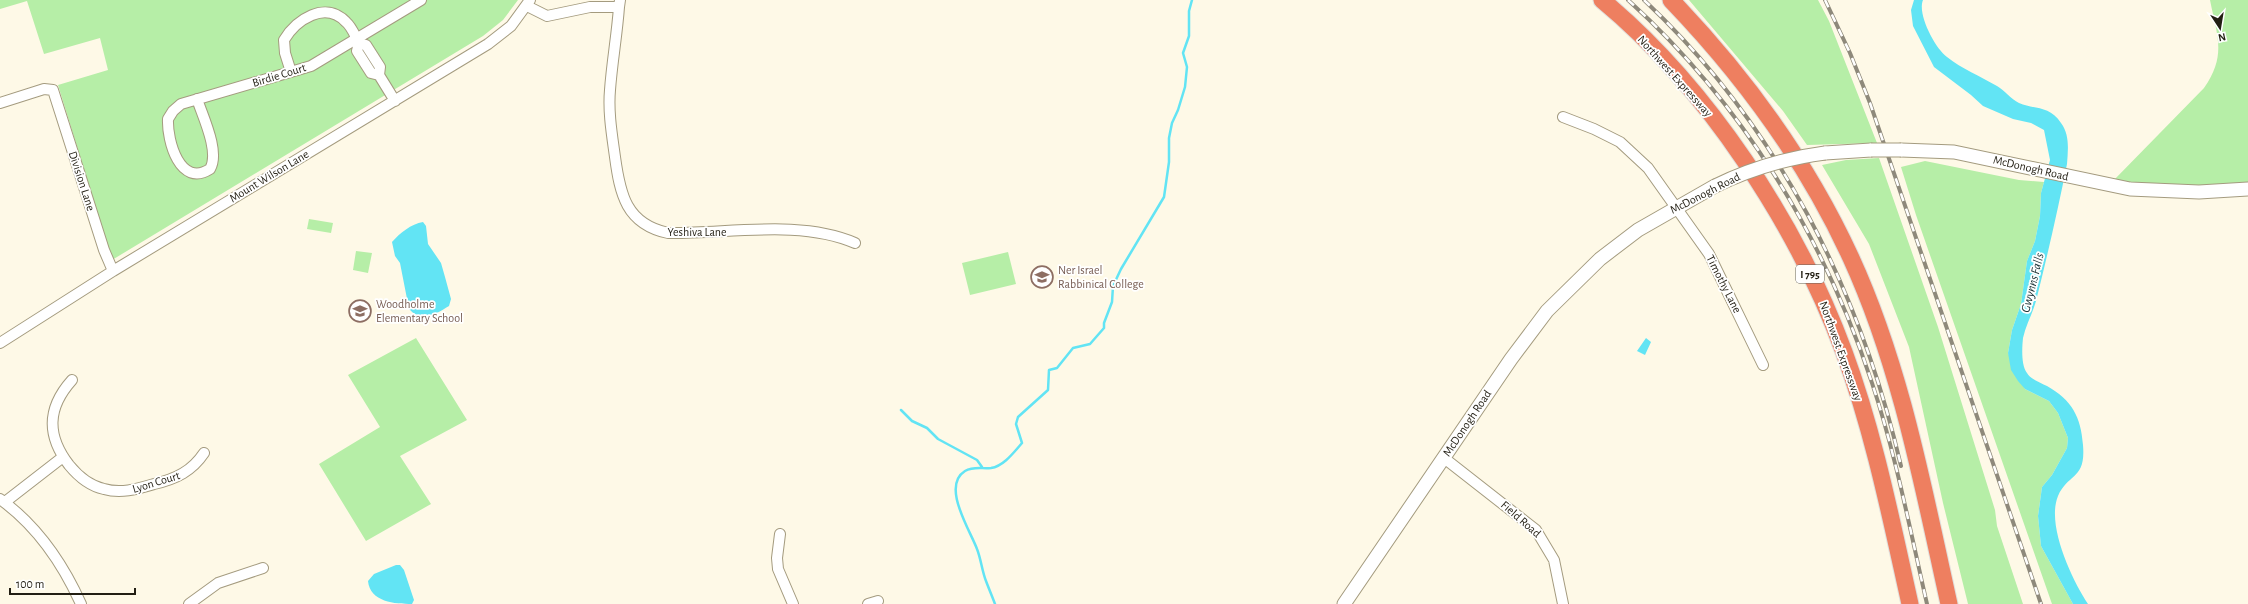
<svg xmlns="http://www.w3.org/2000/svg" width="2248" height="604" viewBox="0 0 2248 604" font-family="'Alegreya Sans',sans-serif">
	<style>
		.green { fill: #b6eea7 }
		.water { fill: #62e4f4 }
		.lines { fill: none; stroke-linecap: round; stroke-linejoin: round }
		.stream { stroke: #62e4f4; stroke-width: 2.5 }
		.minor-casing { stroke: #a49b7f; stroke-width: 12 }
		.secondary-casing { stroke: #a49b7f; stroke-width: 15 }
		.motorway-casing { stroke: #e0e0de; stroke-width: 19 }
		.minor { stroke: #fff; stroke-width: 10 }
		.secondary { stroke: #fff; stroke-width: 13 }
		.motorway { stroke: #ee7f60; stroke-width: 17 }
		.rail-casing { stroke: #8e897b; stroke-width: 4 }
		.rail { stroke: #fff; stroke-width: 2.5; stroke-dasharray: 8; stroke-linecap: butt }
		.secondary-bridge-casing { stroke: #a49b7f; stroke-width: 15; stroke-linecap: butt }
		.secondary-bridge { stroke: #fff; stroke-width: 13 }
		.labels { text-anchor: middle; dominant-baseline: central; stroke-width: 3.5; stroke-linejoin: round; paint-order: stroke }
		.shield { fill: #fff; stroke: #64625a; stroke-width: 1 }
		.shield-label { font-size: 11px; font-weight: bold; fill: #221e13 }
		.street-label { font-size: 12px; fill: #221e13; stroke: #fff }
		.education-label { font-size: 12px; fill: #785e54; stroke: #fff; text-anchor: start }
		.water-label { font-size: 13px; font-style: italic; fill: #21383b; stroke: #fff }
	</style>
	<rect width="100%" height="100%" fill="#fef9e7"/>
	<path class="green" d="M0,0h518l-15,20 -20,16 -371,224 -54,-175 50,-15 -8,-32 -56,16 -17,-53 -27,8z
		M1689,0h129l11,21 48,122 -70,2 -24,-34z
		M2210,0h38v184c-45,4 -90,2 -135,-3l91,-93c23,-33 13,-52 6,-88z
		M1879,158l59,169 57,183 2,16 26,78h-55l-25,-101 -34,-156 -40,-103 -47,-79 24,-5z
		M1925,161l94,19 25,2 -3,11 -1,23 -5,25 -8,20 -6,43 -9,26 -4,23 17,36 24,12 9,12 10,25 -1,10 -15,27 -10,12 -4,29 3,30 32,58h-21l-136,-389 -15,-48z
		M309,219l24,4 -2,10 -24,-4z
		M356,251l16,2 -4,20 -15,-3z
		M1008,252l8,32 -46,11 -8,-32z
		M416,338l51,82 -67,36 31,48 -65,37 -47,-77 61,-37 -32,-52z"/>
	<path class="water" d="M1914,0h9c-6,14 12,48 24,57 15,12 33,19 50,29 7,4 14,13 22,17 16,7 30,2 42,20 9,12 7,27 6,41 -9,45 -19,89 -30,133 -3,14 -11,27 -14,41 -1,10 -2,27 4,35 3,6 14,10 20,13 25,14 34,31 36,59 3,35 -15,28 -25,51 -12,29 14,84 30,108h-15l-32,-58 -3,-30 4,-29 10,-12 15,-27 1,-10 -10,-25 -9,-12 -24,-12 -7,-8 -7,-11 -3,-17 4,-23 9,-26 6,-43 8,-20 5,-25 1,-23 9,-33 -6,-30 -13,-7 -18,-4 -30,-13 -12,-11 -37,-28 -21,-41 -2,-16z
		M423,222l3,4 2,18 13,19 4,14 6,22 -2,7c-13,8 -27,17 -40,3l-9,-46 -5,-7 -3,-14c8,-9 19,-18 31,-20z
		M1646,338l5,4 -6,13 -8,-4z
		M396,565h4l4,5 10,30 -2,4c-17,0 -42,-2 -44,-23l6,-7z"/>
	<g class="lines">
		<path class="stream" d="M901,410l11,11 15,7 11,11 39,21 5,7
			M995,604c-3,-8 -6,-15 -9,-23 -4,-10 -5,-22 -9,-32 -7,-19 -36,-63 -12,-78 9,-5 17,-2 26,-3 13,-2 23,-16 31,-25l-6,-19 2,-7 30,-27 1,-20 8,-2 16,-20 17,-4 14,-16v-5l8,-21 1,-16 8,-17 43,-72 5,-35v-24l3,-15 6,-13 7,-23 2,-20 -4,-14 6,-17v-25l3,-11"/>
		<g class="minor-casing">
			<path id="minor" d="M527,6l20,10 43,-9h29l1,-7
				M619,7c-2,28 -7,55 -9,83 -2,22 2,45 5,67 5,37 11,67 53,76 59,1 132,-14 187,10
				M359,43l7,2 14,22 -1,8 16,26
				M291,72l-6,-19 -1,-13c12,-20 41,-40 62,-18 6,5 9,14 13,21l-2,8 14,22 8,2
				M197,99c6,18 23,53 13,70 -30,19 -43,-28 -42,-50l5,-8 8,-7 130,-38 110,-66
				M0,103l44,-14 9,1 51,160 9,21
				M1563,117l31,12 26,13 28,26 61,86 54,111
				M0,343l113,-72 375,-227 23,-18 19,-26
				M72,380c-25,28 -26,55 -3,85 9,11 21,21 35,24 17,5 33,0 50,-5 22,-5 38,-13 50,-31
				M1444,458l92,72 18,30 9,44
				M0,499c36,26 63,65 81,105
				M5,502l58,-45
				M780,534l-3,24 1,11 15,35
				M189,604l29,-21 45,-15
				M868,604l10,-3"/>
		</g>
		<g class="secondary-casing">
			<path id="secondary" d="M1901,150l53,2 176,37 69,3 49,-3
				M1825,153l46,-3
				M1344,604l167,-245 36,-48 53,-52 38,-29 77,-44"/>
		</g>
		<g class="motorway-casing">
			<path id="motorway" d="M1602,0c105,87 195,224 242,352 30,81 47,167 66,252
				M1671,0c73,76 136,162 180,258 50,109 72,229 98,346"/>
		</g>
		<use href="#minor" class="minor"/>
		<use href="#secondary" class="secondary"/>
		<use href="#motorway" class="motorway"/>
		<g class="rail-casing">
			<path id="rail" d="M1628,0c114,103 196,237 244,383 24,72 38,147 55,221
				M1644,0c133,125 216,289 257,466
				M1825,0l25,53 20,50 171,501"/>
		</g>
		<use href="#rail" class="rail"/>
		<g class="secondary-bridge-casing">
			<path id="secondary-bridge" d="M1871,150h30
				M1715,186c35,-17 71,-28 110,-33"/>
		</g>
		<use href="#secondary-bridge" class="secondary-bridge"/>
	</g>
	<defs>
		<g id="university-ring" transform="scale(1.15)"><circle r="9.5" fill="#fff" stroke="#8d6e63" stroke-width="1.5"/><path d="M0-5L7-2L0 1L-7-2ZM-4 1L0 2.5L4 1V4Q0 6-4 4Z" fill="#8d6e63"/></g>
		<g id="school-ring" transform="scale(1.15)"><circle r="9.5" fill="#fff" stroke="#8d6e63" stroke-width="1.5"/><path d="M0-5L7-2L0 1L-7-2ZM-4 1L0 2.5L4 1V4Q0 6-4 4Z" fill="#8d6e63"/></g>
	</defs>
	<g fill-rule="evenodd">
		<use href="#university-ring" x="1042" y="277"/>
		<use href="#school-ring" x="360" y="311"/>
	</g>
	<g class="labels">
		<rect class="shield" x="1796" y="265" width="28" height="18" rx="3"/>
		<g class="shield-label">
			<text x="1810" y="274">I 795</text>
		</g>
		<g class="street-label">
			<text transform="translate(279 75) rotate(-17)">Birdie Court</text>
			<text transform="translate(1675 76) rotate(48)">Northwest Expressway</text>
			<text transform="translate(2031 168) rotate(13)">McDonogh Road</text>
			<text transform="translate(269 176) rotate(-31)">Mount Wilson Lane</text>
			<text transform="translate(82 181) rotate(72)">Division Lane</text>
			<text transform="translate(1705 193) rotate(-27)">McDonogh Road</text>
			<text x="697" y="232">Yeshiva Lane</text>
			<text transform="translate(1724 284) rotate(63)">Timothy Lane</text>
			<text transform="translate(1841 351) rotate(70)">Northwest Expressway</text>
			<text transform="translate(1467 423) rotate(-56)">McDonogh Road</text>
			<text transform="translate(156 482) rotate(-17)">Lyon Court</text>
			<text transform="translate(1521 519) rotate(41)">Field Road</text>
		</g>
		<g class="education-label">
			<text x="1058" y="270">Ner Israel<tspan x="1058" dy="14">Rabbinical College</tspan></text>
			<text x="376" y="304">Woodholme<tspan x="376" dy="14">Elementary School</tspan></text>
		</g>
		<g class="water-label">
			<text transform="translate(2033 283) rotate(-76)">Gwynns Falls</text>
		</g>
	</g>
	<g transform="translate(2220 28) rotate(168)" stroke="#ffffff" stroke-width="3" paint-order="stroke">
	<path d="M0-3L7 15L0 10L-7 15Z" fill="#221e13"/>
	<text y="-6" font-size="11" font-weight="bold" text-anchor="middle" fill="#221e13">N</text>
	</g>
	<path d="M10 588v6h125v-6" fill="none" stroke="#221e13" stroke-width="2"/>
	<text x="16" y="588" font-size="12" fill="#221e13" stroke="#ffffff" stroke-width="3" paint-order="stroke">100 m</text>
</svg>
